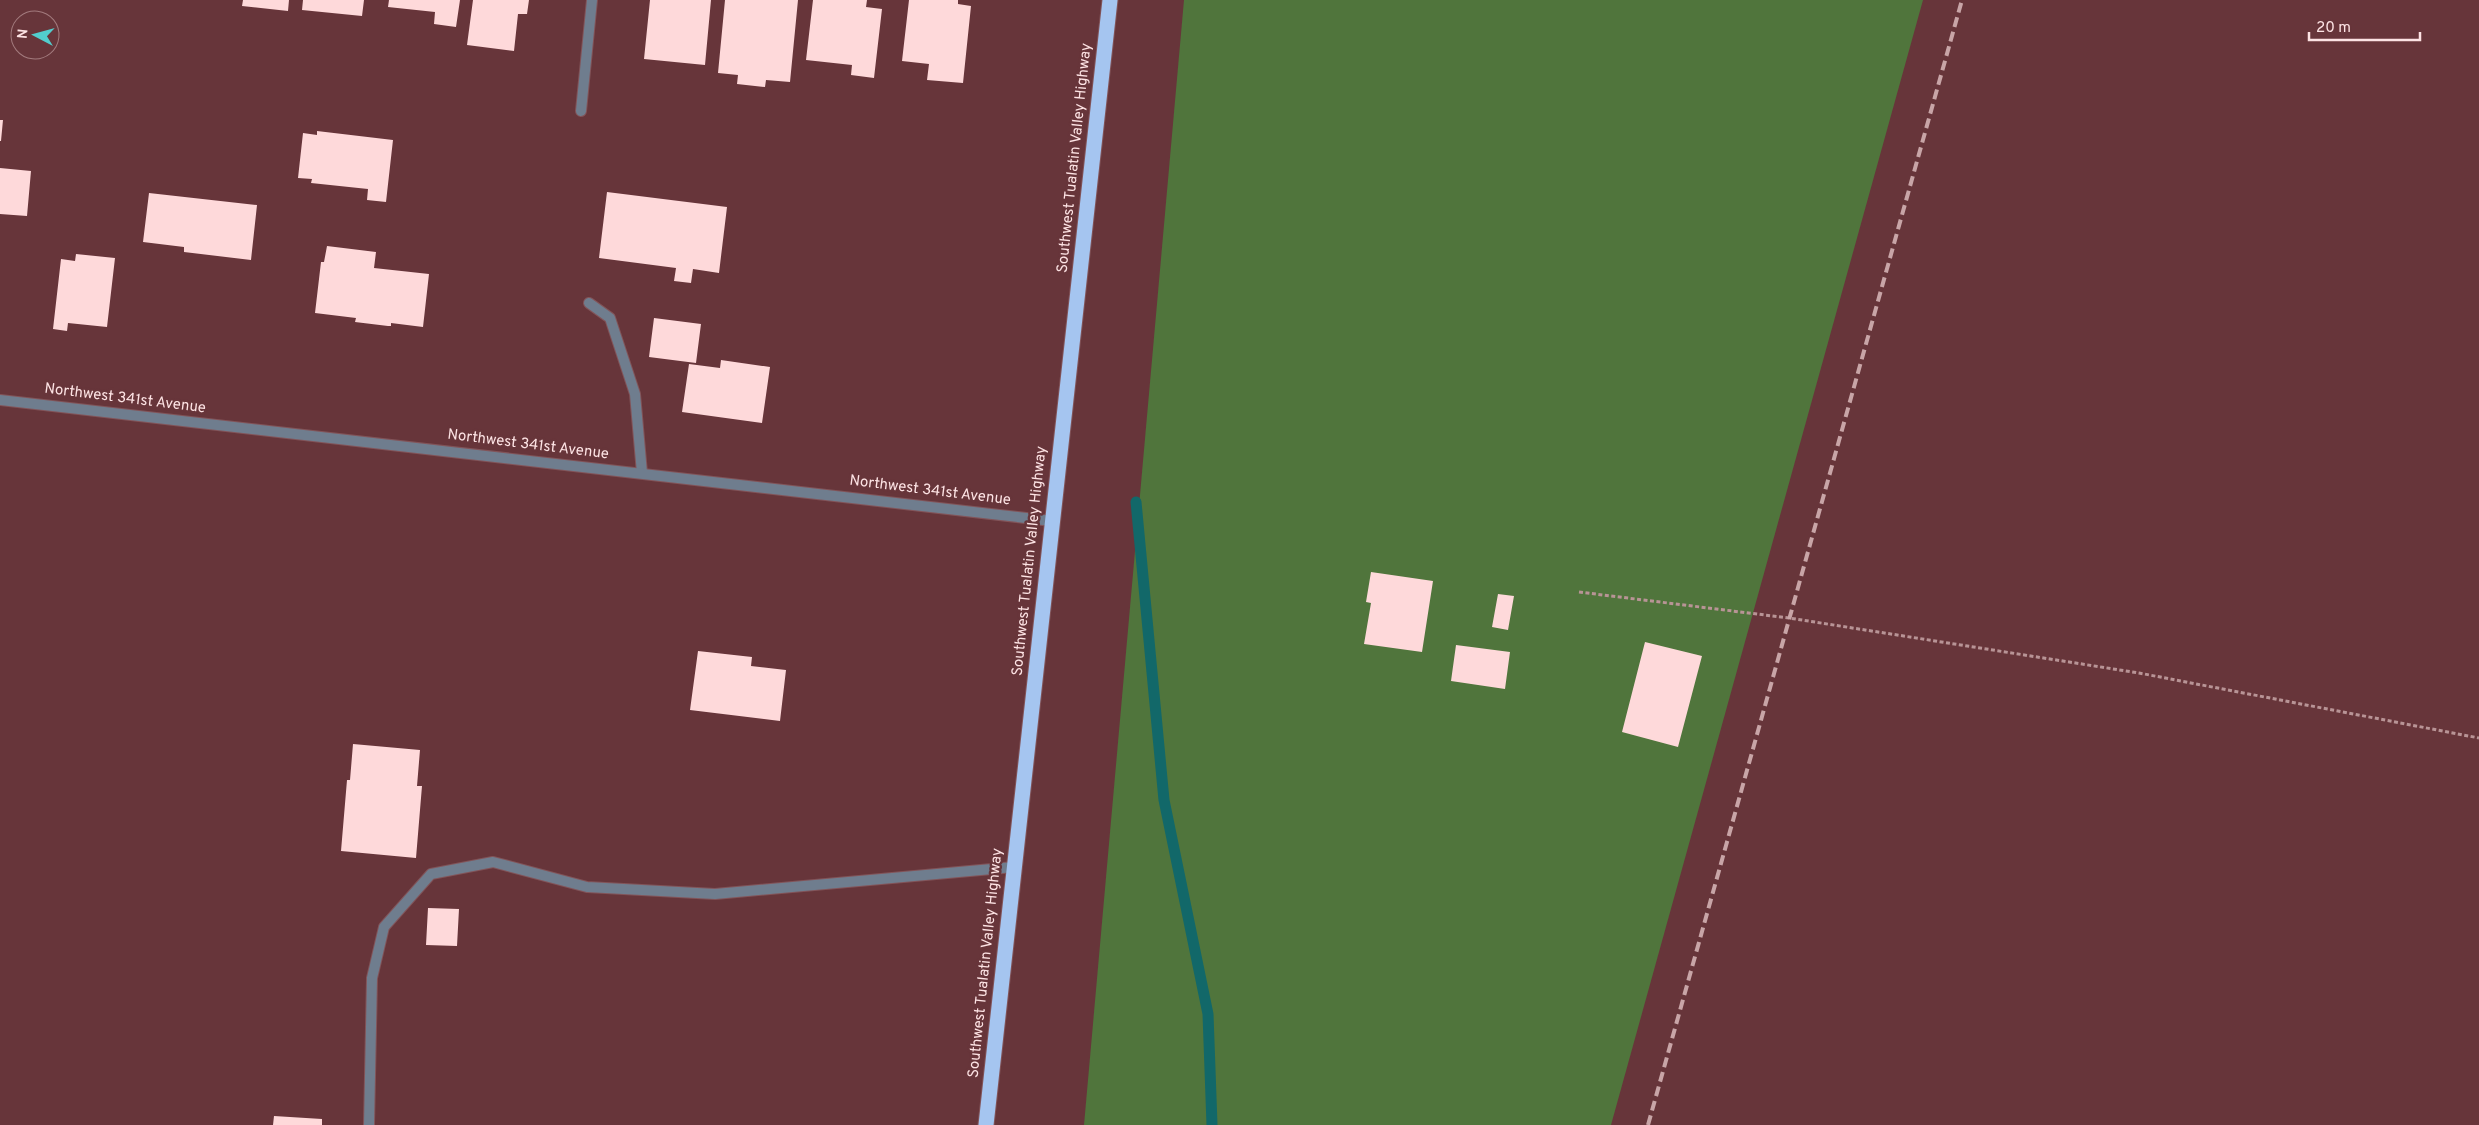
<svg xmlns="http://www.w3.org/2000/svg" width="2479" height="1125" viewBox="0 0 2479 1125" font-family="Overpass,sans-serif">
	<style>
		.green { fill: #50753c }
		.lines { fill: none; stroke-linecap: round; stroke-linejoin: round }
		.stream { stroke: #126869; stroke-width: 11 }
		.building { fill: #fed9da }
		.lane-casing { stroke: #825459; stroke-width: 12 }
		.street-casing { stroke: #825459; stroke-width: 12 }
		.highway-casing { stroke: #825459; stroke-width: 17 }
		.path { stroke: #b89496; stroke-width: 3; stroke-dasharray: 4 2.5; stroke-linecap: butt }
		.lane { stroke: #6f7d8e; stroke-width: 10 }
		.street { stroke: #6f7d8e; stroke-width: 10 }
		.highway { stroke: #a5c5f0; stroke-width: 15 }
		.rail { stroke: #c8a5a7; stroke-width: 4; stroke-dasharray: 10 5; stroke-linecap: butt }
		.labels { text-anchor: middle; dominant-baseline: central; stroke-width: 5; stroke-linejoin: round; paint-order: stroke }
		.street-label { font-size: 15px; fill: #fde3e4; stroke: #67353a }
	</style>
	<rect width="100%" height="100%" fill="#67353a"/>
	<path class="green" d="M1184,0h739l-312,1125h-527z"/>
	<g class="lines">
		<path class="stream" d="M1136,502l28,298 44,214 4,111"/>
	</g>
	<path class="building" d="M243,0h46l-1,11 -46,-5z
		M303,0h61l-2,16 -60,-6z
		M389,0h71l-4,27 -22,-3 1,-12 -47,-5z
		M473,0h56l-2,14h-9l-4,37 -47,-6z
		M650,0h61l-6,65 -61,-6z
		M725,0h73l-8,82 -24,-2 -1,7 -28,-3 1,-9 -20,-2z
		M813,0h54l-1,7 16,2 -8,69 -23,-3 1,-10 -46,-5z
		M909,0h49v4l13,2 -8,77 -36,-3 2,-16 -27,-3z
		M0,120h3l-2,21h-1z
		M317,131l76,9 -7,62 -19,-2 1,-11 -57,-6 1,-4 -14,-1 5,-45 14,2z
		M0,168l31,3 -4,45 -27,-2z
		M607,192l120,15 -8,66 -26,-4 -2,14 -17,-2 2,-13 -77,-10z
		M149,193l108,12 -6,55 -67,-8v-5l-41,-5z
		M327,246l49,6 -2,16 55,6 -6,53 -32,-4v3h-3l-33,-4 1,-4 -41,-5 6,-51h3z
		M76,254l39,4 -8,69 -39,-4 -1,8 -14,-2 8,-70 14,2z
		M654,318l47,6 -5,39 -47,-6z
		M721,360l49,7 -8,56 -80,-11 7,-48 31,4z
		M1371,572l62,9 -11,71 -58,-8 7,-41 -5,-1z
		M1498,594l16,2 -6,34 -16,-3z
		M1645,642l57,14 -24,91 -56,-15z
		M1456,645l54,7 -5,37 -54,-8z
		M698,651l54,6 -1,9 35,4 -6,51 -90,-11z
		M353,744l67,6 -3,36h5l-6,72 -75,-7 6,-71h3z
		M428,908l31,1 -2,37 -31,-1z
		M274,1116l48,3v6h-49z"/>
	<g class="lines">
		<g class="lane-casing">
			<path id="lane" d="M589,303l21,15 25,76 7,79
				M369,1125l3,-147 12,-51 47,-53 62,-12 94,25 128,7 299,-27"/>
		</g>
		<g class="street-casing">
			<path id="street" d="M581,111l11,-111
				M0,400l1052,121"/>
		</g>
		<g class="highway-casing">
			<path id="highway" d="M986,1125l124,-1125"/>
		</g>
		<path class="path" d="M1579,592l210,26 350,55 340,65"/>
		<use href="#lane" class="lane"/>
		<use href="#street" class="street"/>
		<use href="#highway" class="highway"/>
		<path class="rail" d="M1648,1125l314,-1125"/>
	</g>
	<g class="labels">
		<g class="street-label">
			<text transform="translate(1075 158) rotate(-84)">Southwest Tualatin Valley Highway</text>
			<text transform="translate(125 399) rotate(7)">Northwest 341st Avenue</text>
			<text transform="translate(528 445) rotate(7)">Northwest 341st Avenue</text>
			<text transform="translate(930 491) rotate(7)">Northwest 341st Avenue</text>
			<text transform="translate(1030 561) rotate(-84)">Southwest Tualatin Valley Highway</text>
			<text transform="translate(986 963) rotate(-84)">Southwest Tualatin Valley Highway</text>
		</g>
	</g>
	<g transform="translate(35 35) rotate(276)"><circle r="24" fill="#67353a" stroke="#a37b7e"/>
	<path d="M0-4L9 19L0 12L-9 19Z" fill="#52cdcd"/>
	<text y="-8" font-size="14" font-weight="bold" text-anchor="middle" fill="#fde3e4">N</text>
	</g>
	<path d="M2309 32v8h111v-8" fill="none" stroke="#fde3e4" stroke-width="2.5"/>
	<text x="2316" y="32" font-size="15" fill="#fde3e4" stroke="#67353a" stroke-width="4" paint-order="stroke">20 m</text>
</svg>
